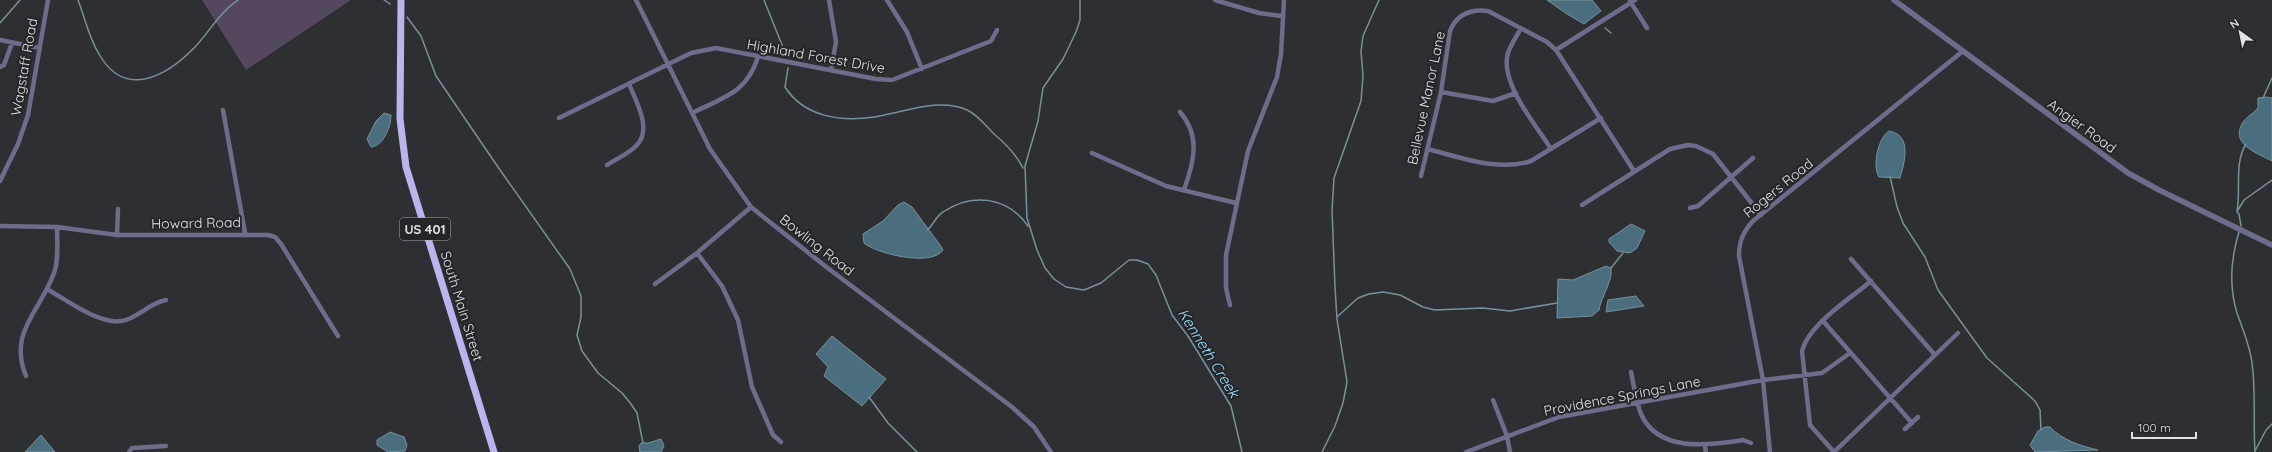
<svg xmlns="http://www.w3.org/2000/svg" width="2272" height="452" viewBox="0 0 2272 452" font-family="Quicksand,sans-serif">
	<style>
		.green { fill: #53485d }
		.water { fill: #4a6e7d; stroke: #77919c }
		.lines { fill: none; stroke-linecap: round; stroke-linejoin: round }
		.stream { stroke: #77919c; stroke-width: 1.5 }
		.minor { stroke: #6e6c8b; stroke-width: 4.5 }
		.tertiary { stroke: #6e6c8b; stroke-width: 5.5 }
		.trunk { stroke: #bab6ed; stroke-width: 7 }
		.labels { text-anchor: middle; dominant-baseline: central; stroke-width: 4; stroke-linejoin: round; paint-order: stroke }
		.shield { fill: #242528; stroke: #a8a9ac; stroke-width: 1 }
		.shield-label { font-size: 13px; font-weight: bold; fill: #e1e2e4 }
		.street-label { font-size: 14px; fill: #e1e2e4; stroke: #242528 }
		.water-label { font-size: 15px; font-style: italic; fill: #9ddffb; stroke: #242528 }
	</style>
	<rect width="100%" height="100%" fill="#2e2f32"/>
	<path class="green" d="M202,0h149l-105,70z"/>
	<path class="water" d="M1547,0h45l9,11 -17,13 -17,-10z
		M2266,97l6,1v63c-13,-7 -40,-16 -31,-35 2,-7 13,-13 17,-18v-10z
		M384,113l7,2c0,11 -7,31 -20,32l-4,-8 9,-18z
		M1889,131c23,4 16,30 11,47l-21,-1c-7,-11 -1,-39 10,-46z
		M904,202l8,5 28,38 3,5c-11,17 -66,4 -79,-7l-1,-9 20,-13 15,-16z
		M1631,224l14,7 -8,17 -7,5 -13,-2 -8,-9v-3z
		M1606,266l5,2c2,13 -10,29 -12,42l-7,6 -35,2 1,-39 15,1z
		M1636,296l8,10 -38,6 2,-12z
		M832,336l54,43 -24,27 -38,-30 4,-9 -12,-13z
		M2045,427h5c12,13 31,19 48,23l-63,2 -5,-7 8,-14z
		M390,432l14,5 3,8 -2,6 -17,1 -11,-7v-5z
		M41,435l14,17h-30z
		M661,439l3,7 -3,6h-21l-1,-6 2,-3h7z"/>
	<g class="lines">
		<path class="stream" d="M78,0c7,18 11,38 21,54 26,46 68,22 96,-7 14,-15 26,-36 43,-47
			M384,0l6,4
			M764,0l22,55
			M1080,0v20l-4,12 -13,27 -20,29 -5,33 -13,45 2,52 10,32 8,18 9,11 12,8 18,3 17,-7 28,-23h8l11,4 8,11 16,40 16,21 43,70 11,46
			M407,17l14,19 15,40 64,94 70,99 11,27v21l-4,18 5,16 16,22 24,20 9,11 6,9 6,30
			M0,23l20,-23
			M1605,28l6,5
			M788,68l-3,19c19,30 56,35 89,30 29,-4 64,-20 93,-7 11,5 19,16 27,24 12,10 22,20 29,34
			M2263,98l9,-20
			M1890,176l7,31 6,16 22,34 13,33 49,68 48,43 5,9 1,20
			M2238,210l6,-10 28,-20
			M2241,226l-2,-12 -2,-2c4,-22 -3,-49 9,-68
			M927,230c6,-4 8,-13 16,-18 29,-20 65,-15 85,14
			M2239,232c-8,26 -10,55 -2,81 6,17 13,33 15,50 4,29 1,60 3,89
			M1611,268l12,-15
			M1338,316l20,-18 11,-4 14,-2 17,3 23,12 12,3 48,-2 27,3 47,-8
			M869,397l19,26 29,29
			M2255,451l11,-21 6,-6
			M1322,452l13,-26 8,-23 4,-21 -10,-63 -2,-32 -3,-77 2,-32 27,-77 2,-25 -2,-25 2,-15 16,-36"/>
		<path class="minor" d="M636,0l74,149 41,58 74,59 187,141 22,20 17,25
			M829,0l7,42 -5,28
			M887,0l20,32 15,37
			M1215,0l44,13 23,3
			M1630,1l17,27
			M1521,28c-4,8 -10,16 -13,25 -9,29 28,72 43,96
			M0,40l40,8
			M1556,50l79,-50
			M0,67l4,-2 8,-22
			M1441,92l52,9 23,-8
			M223,110l22,123
			M1180,112c21,24 14,50 4,78
			M692,113c32,-16 54,-19 66,-56
			M559,118l132,-65 25,-5 160,31 16,1 99,-39 6,-11
			M1427,149c33,8 71,23 104,12l70,-43
			M1092,153l74,33 70,17
			M607,165c9,-6 21,-11 29,-19 17,-16 0,-45 -7,-62
			M1421,176l20,-84 9,-61c7,-17 21,-22 38,-20l59,31 9,8 78,121
			M0,181l18,-37 10,-29 20,-115
			M1582,205l88,-56 18,-4 8,1 17,8 48,61
			M1690,208l8,-2 55,-48
			M0,226l57,1 60,8h151l7,2 6,7 57,92
			M117,235l1,-26
			M697,253l25,33 16,34 14,67 21,48 8,7
			M1851,259l84,96
			M1871,281c-21,18 -62,43 -69,70l8,74 24,27 124,-119
			M655,284l42,-31 54,-46
			M47,289c19,11 53,36 75,32 16,-3 27,-18 44,-21
			M1230,305l-4,-17v-33l22,-104 29,-74 4,-23 3,-54
			M1823,321l89,102
			M1631,372c3,14 5,29 10,42 17,38 65,32 102,26l8,3
			M26,376c-18,-44 14,-64 28,-103 5,-14 3,-31 3,-46
			M1493,400l14,36 3,16
			M1905,429l13,-12
			M1705,446l1,6
			M129,452l3,-4 34,-2
			M1466,452l93,-35 204,-37 59,-7 28,-20
			M1770,452l-7,-72 -24,-124c0,-15 4,-24 14,-35l210,-170"/>
		<path class="tertiary" d="M1894,0l234,173 31,17 113,55"/>
		<path class="trunk" d="M401,0l-1,119 6,48 88,285"/>
	</g>
	<g class="labels">
		<rect class="shield" x="400" y="218" width="50" height="22" rx="3"/>
		<g class="shield-label">
			<text x="425" y="229">US 401</text>
		</g>
		<g class="street-label">
			<text transform="translate(816 56) rotate(10)">Highland Forest Drive</text>
			<text transform="translate(24 67) rotate(-80)">Wagstaff Road</text>
			<text transform="translate(1426 98) rotate(-78)">Bellevue Manor Lane</text>
			<text transform="translate(2082 126) rotate(36)">Angier Road</text>
			<text transform="translate(1778 188) rotate(-39)">Rogers Road</text>
			<text transform="translate(196 223) rotate(-1)">Howard Road</text>
			<text transform="translate(817 245) rotate(38)">Bowling Road</text>
			<text transform="translate(462 306) rotate(73)">South Main Street</text>
			<text transform="translate(1622 396) rotate(-11)">Providence Springs Lane</text>
		</g>
		<g class="water-label">
			<text transform="translate(1209 353) rotate(58)">Kenneth Creek</text>
		</g>
	</g>
	<g transform="translate(2240 32) rotate(327)" stroke="#242528" stroke-width="3" paint-order="stroke">
	<path d="M0-3L7 15L0 10L-7 15Z" fill="#e1e2e4"/>
	<text y="-6" font-size="11" font-weight="bold" text-anchor="middle" fill="#e1e2e4">N</text>
	</g>
	<path d="M2132 432v6h64v-6" fill="none" stroke="#e1e2e4" stroke-width="2"/>
	<text x="2138" y="432" font-size="12" fill="#e1e2e4" stroke="#242528" stroke-width="3" paint-order="stroke">100 m</text>
</svg>
